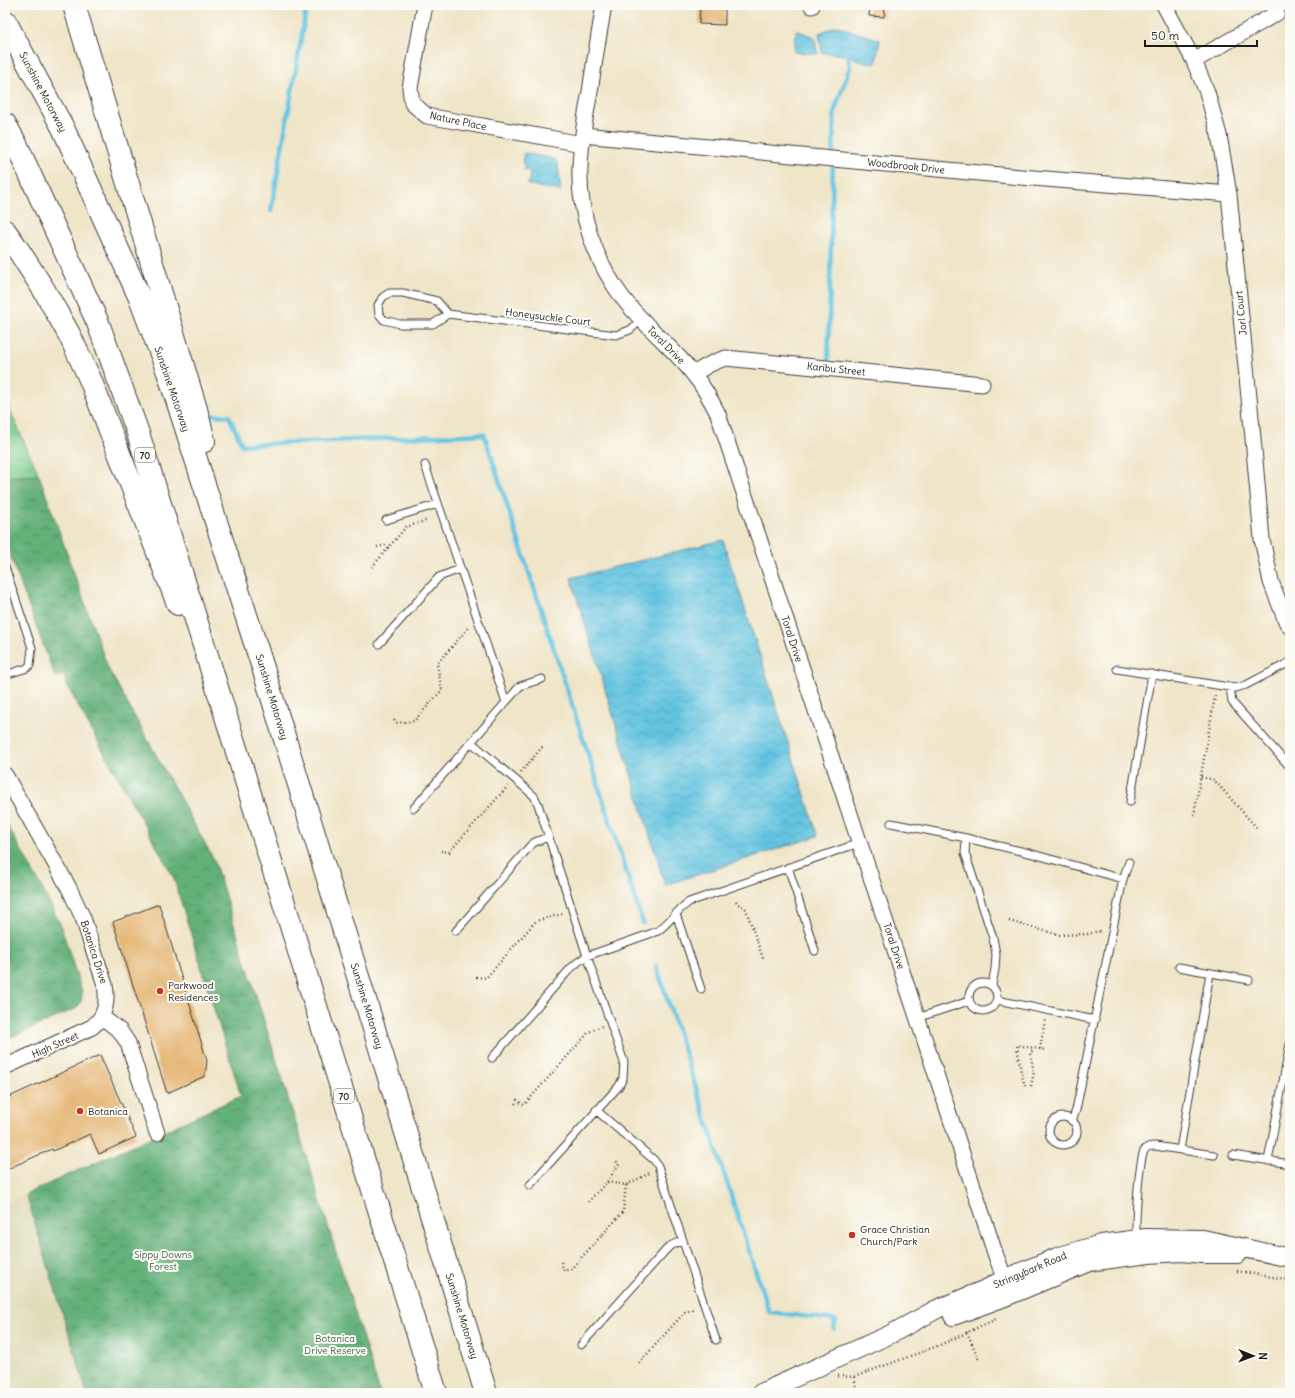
<svg xmlns="http://www.w3.org/2000/svg" width="1295" height="1398" viewBox="0 0 1295 1398" font-family="Delius,sans-serif">
	<style>
		.built { fill: #e0ddbb }
		.grass { fill: url(#grass-tufts); stroke: #4c7455 }
		.forest { fill: url(#forest-crowns); stroke: #40664a }
		.water { fill: url(#water-waves); stroke: #40707e }
		.lines { fill: none; stroke-linecap: round; stroke-linejoin: round }
		.stream { stroke: #63c4e1; stroke-width: 4.5 }
		.building { fill: #e5b674 }
		.service-casing { stroke: #3c3a36; stroke-width: 9 }
		.minor-casing { stroke: #3c3a36; stroke-width: 17 }
		.tertiary-casing { stroke: #3c3a36; stroke-width: 20 }
		.motorway-casing { stroke: #3c3a36; stroke-width: 24 }
		.path { stroke: #3c3a36; stroke-width: 2.5; stroke-dasharray: 1 3; stroke-linecap: butt }
		.service { stroke: #fff; stroke-width: 7 }
		.minor { stroke: #fff; stroke-width: 15 }
		.tertiary { stroke: #fff; stroke-width: 18 }
		.motorway { stroke: #fff; stroke-width: 22 }
		.poi-dot { fill: #c8321e; stroke: #fdfcf7; stroke-width: 1.5 }
		.labels { text-anchor: middle; dominant-baseline: central; stroke-width: 4; stroke-linejoin: round; paint-order: stroke }
		.shield { fill: #fdfcf7; stroke: #605f5e; stroke-width: 1 }
		.shield-label { font-size: 9px; font-weight: bold; fill: #1c1c1c }
		.street-label { font-size: 10px; fill: #1c1c1c; stroke: #fdfcf7 }
		.poi-label { font-size: 10px; fill: #1c1c1c; stroke: #fdfcf7; text-anchor: start }
		.park-label { font-size: 10px; fill: #42624a; stroke: #fdfcf7 }
	</style>
	<defs>
		<pattern id="grass-tufts" width="24" height="20" patternUnits="userSpaceOnUse"><rect width="24" height="20" fill="#7bcc8e"/><path d="M3 7l-1-3M5 7V3M7 7l1-3M15 17l-1-3M17 17v-4M19 17l1-3" fill="none" stroke="#6aaf7a"/></pattern>
		<pattern id="forest-crowns" width="20" height="18" patternUnits="userSpaceOnUse"><rect width="20" height="18" fill="#64b079"/><path d="M2 6a3 3 0 1 1 6 0M12 15a3 3 0 1 1 6 0" fill="none" stroke="#528e62"/></pattern>
		<pattern id="water-waves" width="16" height="10" patternUnits="userSpaceOnUse"><rect width="16" height="10" fill="#63c4e1"/><path d="M0 5q4-4 8 0t8 0" fill="none" stroke="#55a8c0"/></pattern>
	</defs>
	<rect width="100%" height="100%" fill="#fdfcf7"/>
	<filter id="ink" filterUnits="userSpaceOnUse"><feTurbulence type="fractalNoise" baseFrequency=".025" numOctaves="2"/><feDisplacementMap in="SourceGraphic" scale="8" xChannelSelector="R" yChannelSelector="G"/><feConvolveMatrix kernelMatrix="1 2 1 2 8 2 1 2 1" color-interpolation-filters="sRGB"/></filter>
	<filter id="wash" filterUnits="userSpaceOnUse"><feTurbulence type="fractalNoise" baseFrequency=".012" numOctaves="4" result="noise"/><feDisplacementMap in="SourceGraphic" scale="16" xChannelSelector="R" yChannelSelector="G"/><feGaussianBlur stdDeviation="0.9" result="paint"/><feColorMatrix in="noise" values="0 0 0 0 0 0 0 0 0 0 0 0 0 0 0 0 0 1.4 0 .05"/><feComposite in="paint" operator="in"/></filter>
	<g filter="url(#wash)">
		<rect width="100%" height="100%" fill="#efe5c8"/>
		<path class="built" d="M26,1194l61,199h-82v-190z"/>
		<path class="grass" d="M5,399l34,76 -34,2z"/>
		<path class="forest" d="M39,475l69,193 106,192 166,533h-293l-61,-199 215,-98 -68,-220 -106,-190 -3,-11 -9,2 -50,-135v-65z
			M5,821l36,65 20,40 21,66c0,8 -1,12 -7,17l-70,31z"/>
		<path class="water" d="M837,26l43,14 -4,23 -16,-2 -12,-6 -26,-2 -3,-20z
			M796,30l18,7 4,17 -24,-2z
			M524,153l31,6 3,5 3,27 -33,-6 2,-14 -6,-1 1,-5 -3,-2z
			M723,540l95,296 -153,49 -94,-307z"/>
		<g class="lines">
			<path class="stream" d="M271,211l36,-206
				M828,367l6,-247 1,-11 15,-42 -2,-12
				M212,415l17,1 13,29 242,-11 159,489
				M656,965l113,347 66,8 -1,9"/>
		</g>
		<g id="blocks">
			<path class="building" d="M700,5l25,1v19l-26,-1z
				M870,5h15l-1,12 -15,-1z
				M159,904l48,157 -2,15 -38,17 -54,-171z
				M100,1055l36,82 -37,17 -9,-20 -37,17 -1,-2 -47,21v-71z"/>
		</g>
	</g>
	<g filter="url(#ink)">
		<use href="#blocks" fill-opacity="0" stroke="#3c3a36" stroke-width="1"/>
		<g class="lines">
			<g class="service-casing">
				<path id="service" d="M389,293h14l34,8 11,13 -15,10h-33l-16,-4 -5,-6 -1,-9 5,-8z
					M448,314l168,21 14,-5 11,-10
					M425,465l81,237
					M386,520l52,-16
					M5,567l27,81 -2,17 -3,3 -22,7
					M379,644l60,-67 21,-8
					M1117,669l118,19 11,-3 44,-23
					M1230,687l2,15 58,65
					M471,742l54,46 9,8 4,8 49,152 37,106 -1,16 -4,8 -89,99
					M1130,802l22,-128
					M414,808l106,-122 22,-7
					M891,823l75,15 63,15 94,26
					M966,838l-1,15 28,85 3,16 -1,15 -3,16
					M788,867l27,84
					M676,914l25,75
					M456,931l74,-85 5,-4 13,-5
					M1179,967l70,13
					M969 997a14 14 0 1 1 28 0a14 14 0 1 1-28 0Z
					M997,1000l98,20
					M917,1018l52,-17
					M492,1058l78,-89 8,-7 9,-6 71,-25c11,-8 19,-21 31,-29l170,-59
					M596,1110l58,50 4,6 58,174
					M1049 1131a14 14 0 1 1 28 0a14 14 0 1 1-28 0Z
					M1072,1121l4,-11 47,-231 6,-17
					M1180,1150l30,-177
					M1233,1155l57,9
					M1268,1161l22,-117
					M1137,1239c-3,-11 2,-78 7,-88 3,-5 6,-5 11,-5l59,9
					M581,1345l84,-94 5,-5 13,-6"/>
			</g>
			<g class="minor-casing">
				<path id="minor" d="M425,5l-15,83 2,15 15,13 155,28
					M604,5c-5,29 -10,58 -14,87 -5,25 -9,50 -10,75 -2,46 15,93 42,130 22,29 51,50 72,78 10,12 17,25 24,39l278,842 13,34
					M1164,5l30,56 13,31 12,43 10,59 24,244 9,101 9,43 15,39 4,6
					M812,6v-1
					M1194,61l83,-48
					M583,135l438,42 208,17
					M694,374c10,-7 20,-13 32,-16l256,26
					M5,775l64,113 14,30 22,67c3,17 1,31 -13,42l-87,40
					M102,1017l18,14 8,12 29,90"/>
			</g>
			<g class="tertiary-casing">
				<path id="tertiary" d="M953,1316l57,-21 79,-33 59,-8 34,-2 20,2h36
					M761,1393l130,-59 46,-25 51,-21 16,-9 53,-22 44,-13 45,-6 57,1 87,19"/>
			</g>
			<g class="motorway-casing">
				<path id="motorway" d="M74,5l122,404 8,32
					M5,21l58,107 76,168 29,76 96,299 222,722
					M5,124l12,22 81,177 40,110 298,960
					M5,231l12,17 27,42 25,44 21,45 88,225"/>
			</g>
			<path class="path" d="M377,547l9,-2 2,3
				M372,567l34,-40 22,-7
				M394,720l2,3 18,-2 28,-31 -5,-26 32,-37
				M521,772l23,-27
				M1201,777l13,3 43,48
				M1194,815l21,-119
				M441,851l8,1 59,-66
				M736,901l2,3 8,5 17,50
				M1009,921l50,14 29,-1 10,-3 3,1
				M476,977l10,1 50,-57 26,-7
				M1040,1049l5,-29
				M1025,1086l-4,-13 -4,-28 28,5
				M1031,1086l3,-14 -4,-19 4,-4
				M515,1104l2,-4 7,5 65,-73 13,-6
				M607,1182l19,3 24,-12
				M588,1202l19,-20 12,-18 -4,-4
				M561,1262l3,9 7,-2 52,-57 3,-27
				M1237,1271l53,9
				M967,1332l12,28
				M639,1363l46,-51 10,-3
				M838,1376l16,1 86,-32 56,-26
				M854,1377l3,16"/>
			<use href="#service" class="service"/>
			<use href="#minor" class="minor"/>
			<use href="#tertiary" class="tertiary"/>
			<use href="#motorway" class="motorway"/>
		</g>
	</g>
	<g class="poi-dot">
		<circle cx="160" cy="991" r="4"/>
		<circle cx="80" cy="1111" r="4"/>
		<circle cx="852" cy="1235" r="4"/>
	</g>
	<g class="labels">
		<g class="shield">
			<rect x="135" y="448" width="20" height="14" rx="3"/>
			<rect x="334" y="1089" width="20" height="14" rx="3"/>
		</g>
		<g class="shield-label">
			<text x="145" y="455">70</text>
			<text x="344" y="1096">70</text>
		</g>
		<g class="street-label">
			<text transform="translate(43 92) rotate(62)">Sunshine Motorway</text>
			<text transform="translate(458 121) rotate(12)">Nature Place</text>
			<text transform="translate(906 166) rotate(6)">Woodbrook Drive</text>
			<text transform="translate(1241 313) rotate(-96)">Jorl Court</text>
			<text transform="translate(548 317) rotate(7)">Honeysuckle Court</text>
			<text transform="translate(666 345) rotate(45)">Toral Drive</text>
			<text transform="translate(836 369) rotate(6)">Karibu Street</text>
			<text transform="translate(172 389) rotate(71)">Sunshine Motorway</text>
			<text transform="translate(792 639) rotate(72)">Toral Drive</text>
			<text transform="translate(272 697) rotate(73)">Sunshine Motorway</text>
			<text transform="translate(894 946) rotate(72)">Toral Drive</text>
			<text transform="translate(94 952) rotate(72)">Botanica Drive</text>
			<text transform="translate(367 1006) rotate(73)">Sunshine Motorway</text>
			<text transform="translate(55 1045) rotate(-24)">High Street</text>
			<text transform="translate(1030 1270) rotate(-23)">Stringybark Road</text>
			<text transform="translate(462 1316) rotate(73)">Sunshine Motorway</text>
		</g>
		<g class="poi-label">
			<text x="168" y="985">Parkwood<tspan x="168" dy="12">Residences</tspan></text>
			<text x="88" y="1111">Botanica</text>
			<text x="860" y="1229">Grace Christian<tspan x="860" dy="12">Church/Park</tspan></text>
		</g>
		<g class="park-label">
			<text x="163" y="1254">Sippy Downs<tspan x="163" dy="12">Forest</tspan></text>
			<text x="335" y="1338">Botanica<tspan x="335" dy="12">Drive Reserve</tspan></text>
		</g>
	</g>
	<rect width="1295" height="1398" fill="none" stroke="#fdfcf7" stroke-width="20"/>
	<g transform="translate(1253 1356) rotate(91)" stroke="#fdfcf7" stroke-width="3" paint-order="stroke">
	<path d="M0-3L7 15L0 10L-7 15Z" fill="#1c1c1c"/>
	<text y="-6" font-size="11" font-weight="bold" text-anchor="middle" fill="#1c1c1c">N</text>
	</g>
	<path d="M1145 40v6h112v-6" fill="none" stroke="#1c1c1c" stroke-width="2"/>
	<text x="1151" y="40" font-size="12" fill="#1c1c1c" stroke="#fdfcf7" stroke-width="3" paint-order="stroke">50 m</text>
</svg>
